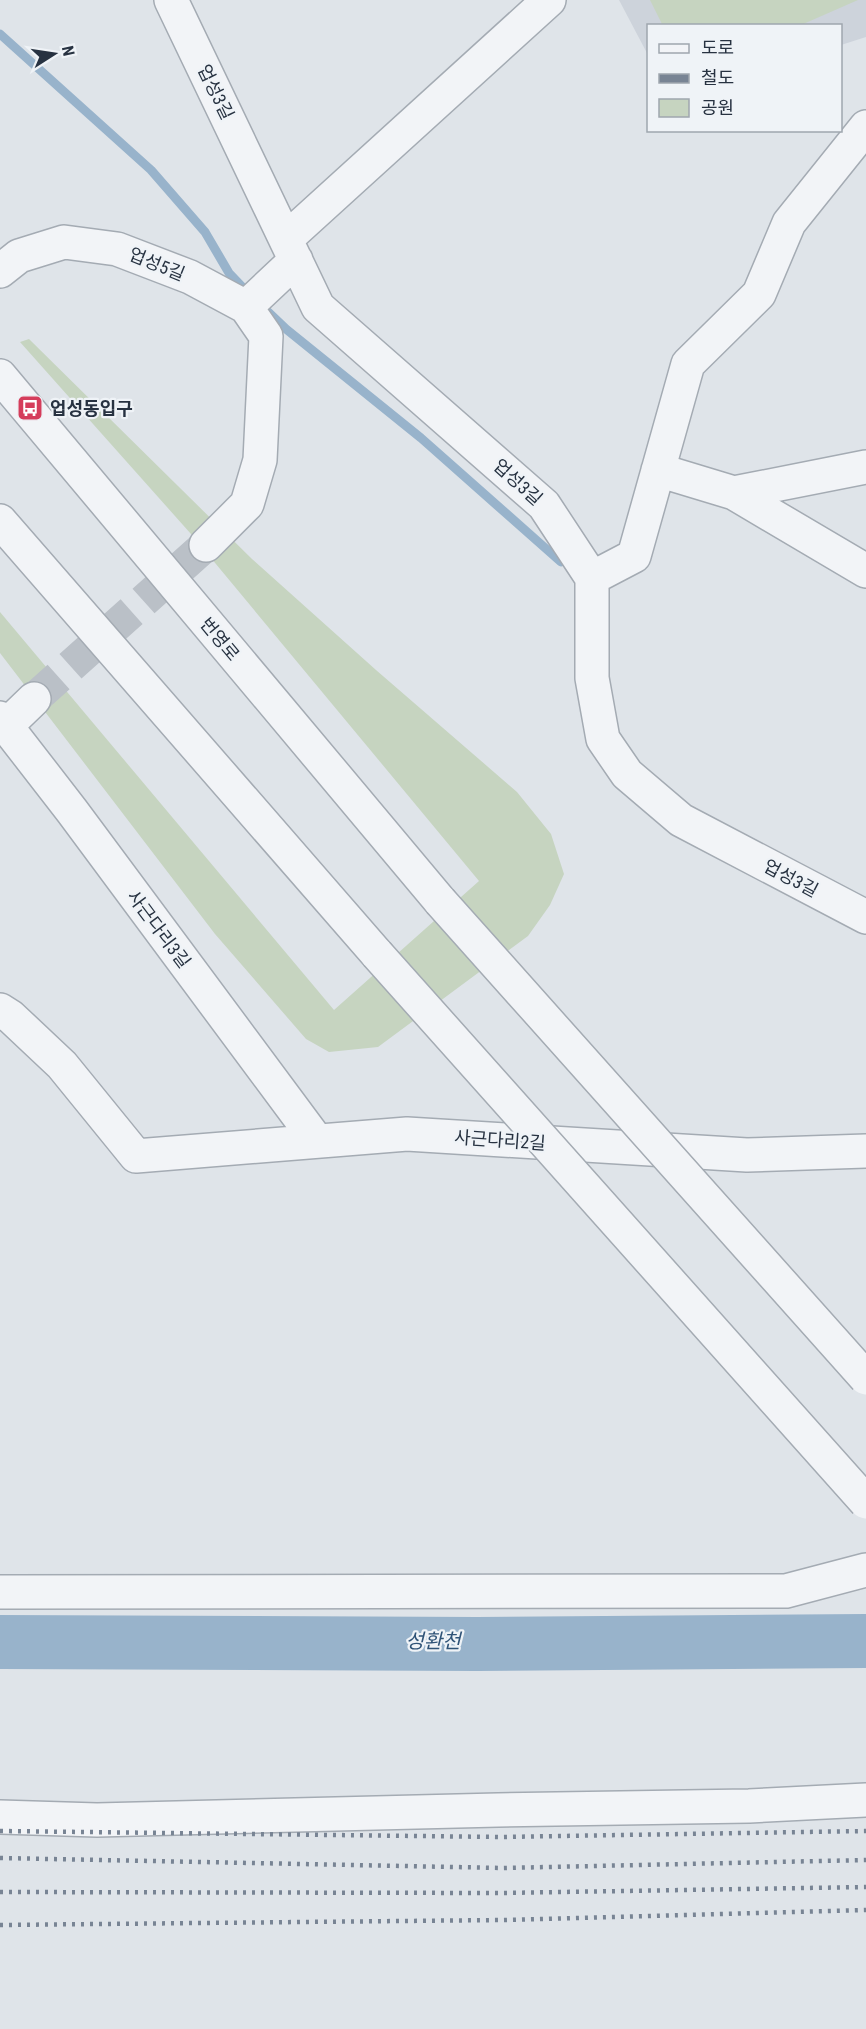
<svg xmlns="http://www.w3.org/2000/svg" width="866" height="2029" viewBox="0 0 866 2029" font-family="'Roboto Condensed','Noto Sans KR',sans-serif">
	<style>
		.built { fill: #cdd3db }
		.green { fill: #c6d4c0 }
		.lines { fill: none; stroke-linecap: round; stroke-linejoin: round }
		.stream { stroke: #98b3cb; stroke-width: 9 }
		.river { stroke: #98b3cb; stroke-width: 54 }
		.minor-tunnel { stroke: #bac0c7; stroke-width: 33; stroke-dasharray: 33 16; stroke-linecap: butt }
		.minor-casing { stroke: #a4abb3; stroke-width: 36 }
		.minor { stroke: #f2f4f7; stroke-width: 33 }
		.rail { stroke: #788494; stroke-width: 4.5; stroke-dasharray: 3 6; stroke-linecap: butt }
		.minor-bridge-casing { stroke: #a4abb3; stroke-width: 36; stroke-linecap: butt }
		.minor-bridge { stroke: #f2f4f7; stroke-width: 33 }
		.labels { text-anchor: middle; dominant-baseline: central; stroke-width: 4.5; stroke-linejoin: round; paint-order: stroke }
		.street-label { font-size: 18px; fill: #273241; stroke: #eff3f7 }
		.poi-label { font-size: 18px; font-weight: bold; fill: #273241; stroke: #eff3f7; text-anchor: start }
		.water-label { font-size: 20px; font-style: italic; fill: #2f5377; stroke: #eff3f7 }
	</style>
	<rect width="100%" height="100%" fill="#dfe4e9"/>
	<path class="built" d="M619,0h247v37l-25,8 -1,-19h-192v29z"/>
	<path class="green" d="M650,0h208l-57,25 -138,1z
		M29,339l223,220 124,111 141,122 34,42 13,40 -14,31 -22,31 -150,111 -49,5 -23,-13 -91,-105 -215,-281v-41l334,398 145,-129 -288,-347 -171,-192z"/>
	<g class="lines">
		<path class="stream" d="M0,34l151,136 54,62 24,41 21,22
			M264,308l22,21 135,109 140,124"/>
		<path class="river" d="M0,1642l477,2 389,-3"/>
		<path class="minor-tunnel" d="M34,699l172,-154"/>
		<g class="minor-casing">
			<path id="minor" d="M171,0l147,307 226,198 48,73v100l11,61 24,35 54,46 185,97
				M286,239l263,-239
				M0,271l19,-15 45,-14 53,7 73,28 56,30 50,-47
				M0,376l440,525
				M658,470l76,23 132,-26
				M734,493l132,78
				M0,521l377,433
				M206,545l41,-41 13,-44 6,-124 -20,-29
				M592,578l42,-22 54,-192 71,-70 30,-71 77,-96
				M0,718l72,93 245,330
				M6,726l28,-27
				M0,1010l11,7 51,48 74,91 271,-22 340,21 119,-4
				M0,1592l786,-1 80,-21
				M0,1817l97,3 401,-10 251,-4 117,-6"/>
		</g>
		<use href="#minor" class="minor"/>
		<path class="rail" d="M0,1831l500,6 366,-6
			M0,1858l503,10 363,-8
			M0,1892l501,1 365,-6
			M0,1925l503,-5 363,-10"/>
		<g class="minor-bridge-casing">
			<path id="minor-bridge" d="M440,901l426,477
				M377,954l489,548"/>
		</g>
		<use href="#minor-bridge" class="minor-bridge"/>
	</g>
	<defs>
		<g id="bus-square" transform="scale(1.35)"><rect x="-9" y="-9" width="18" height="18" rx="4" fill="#d53d5b" stroke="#eff3f7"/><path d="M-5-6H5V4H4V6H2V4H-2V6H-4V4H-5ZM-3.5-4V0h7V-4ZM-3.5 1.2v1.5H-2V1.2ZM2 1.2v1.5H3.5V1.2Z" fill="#fff"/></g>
	</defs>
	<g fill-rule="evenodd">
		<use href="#bus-square" x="30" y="408"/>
	</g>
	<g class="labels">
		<g class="street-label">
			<text transform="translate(216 92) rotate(64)">업성3길</text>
			<text transform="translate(157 264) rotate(22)">업성5길</text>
			<text transform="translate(518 482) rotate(42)">업성3길</text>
			<text transform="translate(220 639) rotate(50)">번영로</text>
			<text transform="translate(791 878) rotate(28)">업성3길</text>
			<text transform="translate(159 929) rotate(53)">사근다리3길</text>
			<text transform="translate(500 1140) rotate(4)">사근다리2길</text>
		</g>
		<g class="poi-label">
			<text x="50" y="408">업성동입구</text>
		</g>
		<g class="water-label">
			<text x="433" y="1641">성환천</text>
		</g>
	</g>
	<rect x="647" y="24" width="195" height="108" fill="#eff3f7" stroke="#9fa6ae" stroke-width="1.5"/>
	<rect x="659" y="44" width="30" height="9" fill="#f2f4f7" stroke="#9fa6ae" stroke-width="1.5"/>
	<text x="701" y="54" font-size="18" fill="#273241">도로</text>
	<rect x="659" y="74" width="30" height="9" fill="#788494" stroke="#9fa6ae" stroke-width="1.5"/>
	<text x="701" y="84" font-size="18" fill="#273241">철도</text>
	<rect x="659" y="99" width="30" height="18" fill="#c6d4c0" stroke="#9fa6ae" stroke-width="1.5"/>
	<text x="701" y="114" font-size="18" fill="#273241">공원</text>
	<g transform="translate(54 54) rotate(78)" stroke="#eff3f7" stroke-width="4.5" paint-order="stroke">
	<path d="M0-4.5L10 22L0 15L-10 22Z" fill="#273241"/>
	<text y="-9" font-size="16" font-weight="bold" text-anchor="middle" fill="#273241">N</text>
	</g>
</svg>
